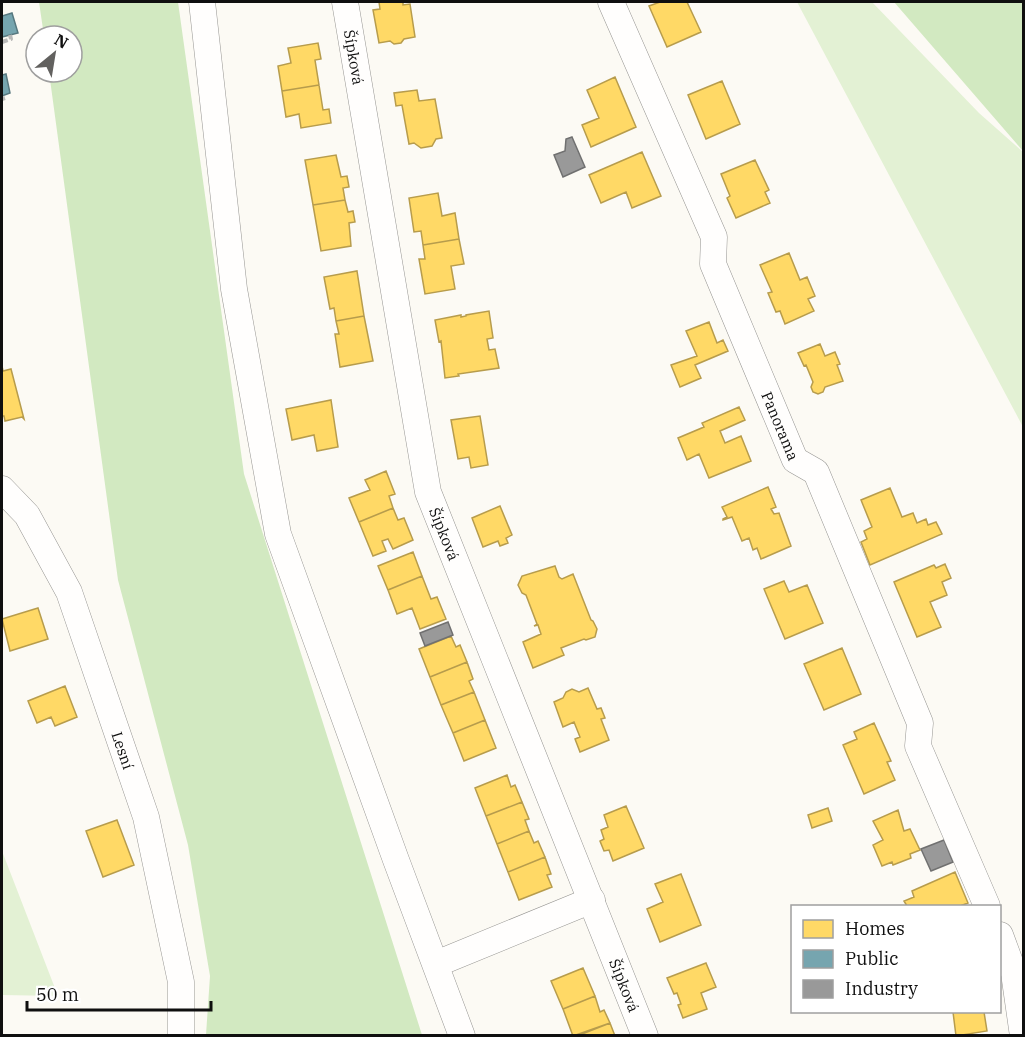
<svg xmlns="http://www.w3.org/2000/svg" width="1025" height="1037" viewBox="0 0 1025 1037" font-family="'IBM Plex Serif',serif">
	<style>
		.green { fill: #e3f1d4 }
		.forest { fill: #d2e9c1 }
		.homes { fill: #ffd966; stroke: #b79c4c; stroke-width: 1.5 }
		.public { fill: #76a5af; stroke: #57787f; stroke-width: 1.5 }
		.industry { fill: #999; stroke: #707070; stroke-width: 1.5 }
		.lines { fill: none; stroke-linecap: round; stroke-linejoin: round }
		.minor-casing { stroke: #969592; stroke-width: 27 }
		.path { stroke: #b9b9b8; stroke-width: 4; stroke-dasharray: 6 3; stroke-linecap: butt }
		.minor { stroke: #fffefd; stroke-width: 26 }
		.labels { text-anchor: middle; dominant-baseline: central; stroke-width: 6; stroke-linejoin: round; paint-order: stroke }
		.street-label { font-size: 15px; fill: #0f0f0f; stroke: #fff }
	</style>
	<rect width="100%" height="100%" fill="#fcfaf4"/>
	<path class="green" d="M797,2h75l107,111 44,39v275z
		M2,851l56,145 -56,-1z"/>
	<path class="forest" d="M39,2h139l66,472 178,561h-216l4,-59 -22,-131 -70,-265 -69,-508h23v-36h-28z
		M894,2h129v149z"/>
	<path class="homes" d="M379,2h24v3l7,-1 5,33 -11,2 -3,4 -7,1 -4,-3 -11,2 -6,-33 7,-1z
		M660,2h27l14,30 -34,15 -18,-41z
		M318,43l3,16 -6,1 4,25 -37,6 -4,-25 13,-3 -3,-15z
		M615,77l21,50 -45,20 -9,-22 17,-7 -12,-28z
		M722,81l18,43 -34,15 -18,-44z
		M319,85l4,25 6,-1 2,14 -30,5 -2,-14 -13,3 -4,-26z
		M417,90l2,11 16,-2 7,39 -6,1 -4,7 -11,2 -7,-5 -5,1 -7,-39 -6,1 -2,-13z
		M642,152l19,44 -29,12 -6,-16 -25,11 -12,-28z
		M336,155l5,22 6,-1 2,11 -6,1 2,12 -32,5 -8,-45z
		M755,160l14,30 -4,2 5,11 -34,15 -9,-20 3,-2 -9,-22z
		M438,193l4,23 13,-3 4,26 -36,6 -2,-14 -7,1 -5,-34z
		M345,200l3,12 5,-1 2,11 -6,1 2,23 -30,5 -8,-46z
		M459,239l5,25 -13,2 4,23 -30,5 -6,-35h6l-2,-14z
		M789,253l11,27 7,-3 8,19 -7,3 6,12 -29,13 -5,-13 -4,1 -8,-19 4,-1 -12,-27z
		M357,271l7,45 -28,5 -2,-13 -4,1 -6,-32z
		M489,311l4,27 -6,1 2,11 6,-1 4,19 -41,6 1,2 -14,2 -4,-37 -2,1 -4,-22 26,-5v2l5,-1v-1z
		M364,316l9,45 -33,6 -5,-33h4l-3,-13z
		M709,322l8,21 6,-3 5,11 -33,14 6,13 -21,9 -9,-22 26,-9 -11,-25z
		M820,344l5,12 10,-4 5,12 -3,1 6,16 -18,6 -2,5 -5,2 -5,-2 -2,-5 2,-5 -7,-17 -2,1 -6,-13z
		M2,366l1,5 8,-2 13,50 -2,-2 -17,4 -1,-5h-2z
		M331,400l7,47 -21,4 -3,-16 -22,5 -6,-31z
		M739,407l6,13 -25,11 5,12 16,-7 10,25 -42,17 -10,-24 -12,6 -9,-22 26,-11 -2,-4z
		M480,416l8,49 -17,3 -2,-11 -11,2 -7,-39z
		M386,471l9,23 -6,2 4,12 -34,14 -10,-24 21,-8 -5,-10z
		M768,487l8,20 -5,2 3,5 5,-1 12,33 -30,13 -4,-11 -4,2 -4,-12 -7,3 -10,-24 -9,3v-1l4,-2 -5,-10z
		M890,488l12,29 11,-4 4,10 9,-4 2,6 8,-3 6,12 -72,31 -9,-23 6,-3 -3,-8 8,-4 -11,-27z
		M500,506l12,29 -6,3 2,5 -8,3 -2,-5 -15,6 -11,-29z
		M393,508l5,12 6,-2 9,22 -20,9 -5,-10 -6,2 4,10 -13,5 -14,-34z
		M413,552l9,24 -34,14 -10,-24z
		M945,564l6,14 -9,4 5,13 -17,7 11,25 -24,10 -23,-55 40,-17 2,3z
		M555,566l4,11 3,2 11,-5 18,46 2,1 4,8 -2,8 -9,3 -2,-1 -23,9 3,7 -31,13 -10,-26 18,-8 -3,-9 -4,1 3,-2 -11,-29 -4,-2 -4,-8 4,-9z
		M422,576l9,23 6,-2 9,22 -26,10 -8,-21 -15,6 -9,-24z
		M784,581l5,11 18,-7 16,38 -38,16 -21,-50z
		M38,608l10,31 -38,12 -8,-32z
		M451,636l5,11 4,-2 7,17 -37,15 -11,-28z
		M842,648l19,46 -37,16 -20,-46z
		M467,662l6,17 -4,2 5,11 -33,13 -11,-28z
		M65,686l12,31 -22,9 -4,-9 -14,6 -9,-22z
		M588,688l9,21 4,-1 4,10 -4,1 8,21 -29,12 -5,-13 5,-2 -6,-15 -11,5 -9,-25 9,-4 3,-6 6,-3 7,3z
		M474,692l11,28 -32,13 -12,-28z
		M485,720l11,28 -32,13 -11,-28z
		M874,723l17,38 -4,1 8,18 -31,14 -21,-49 14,-6 -3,-7z
		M507,775l4,12 4,-2 7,17 -36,14 -11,-28z
		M522,802l7,17 -4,1 4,11 -32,13 -11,-28z
		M626,806l18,42 -31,13 -4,-11 -5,1 -4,-10 4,-2 -3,-9 7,-3 -4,-12z
		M828,808l4,13 -20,7 -4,-13z
		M898,810l6,21 6,-2 10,21 -10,4 1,4 -18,7 -1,-3 -10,4 -9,-21 10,-5 -10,-19z
		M117,820l17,45 -31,12 -17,-46z
		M529,831l5,12 4,-2 7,16 -37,15 -11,-28z
		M545,857l6,17 -4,1 5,12 -33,13 -11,-28z
		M955,872l13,31 -8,3h-53l-3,-5 10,-4 -2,-6z
		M681,874l20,51 -41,17 -13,-33 16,-7 -8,-18z
		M706,963l10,24 -15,6 6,16 -24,9 -5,-13 3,-1 -4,-11 -3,1 -7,-16z
		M583,968l12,28 -32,13 -12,-28z
		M595,996l5,16 4,-2 6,13 -37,13 -10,-27z
		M953,1012h31l3,19 -31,5z
		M610,1023l5,13h-38z"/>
	<path class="public" d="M12,13l6,20 -16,4v-21z
		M6,74l4,19 -8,3v-21z"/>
	<path class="industry" d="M572,137l13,30 -22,10 -9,-22 11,-4 1,-12z
		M448,622l5,13 -28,11 -5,-13z
		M944,840l9,22 -22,9 -10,-22z"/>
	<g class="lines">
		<g class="minor-casing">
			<g id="minor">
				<path d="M202,2l32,287 44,245 118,326 66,176"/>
				<path id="s1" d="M345,2l83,490 217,544"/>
				<path id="s2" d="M611,2l103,235 -1,27 82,196 21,12 104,251 -2,23 69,160"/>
				<path id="s3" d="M2,489l25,26 42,77 77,225 35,165v54"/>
				<path d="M1000,935l14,38 9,63"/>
				<path d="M436,964l156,-64"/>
			</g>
		</g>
		<path class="path" d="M2,42l9,-3 -1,-4
			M2,99l3,-1"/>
		<use href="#minor" class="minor"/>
	</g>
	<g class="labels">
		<g class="street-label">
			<text stroke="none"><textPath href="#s1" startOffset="56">Šípková</textPath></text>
			<text stroke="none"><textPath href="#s2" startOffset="459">Panorama</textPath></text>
			<text stroke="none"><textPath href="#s1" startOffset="542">Šípková</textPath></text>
			<text stroke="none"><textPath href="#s3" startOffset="291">Lesní</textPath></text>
			<text stroke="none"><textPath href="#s1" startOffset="1028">Šípková</textPath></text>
		</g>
	</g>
	<rect width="1025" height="1037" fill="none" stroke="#0f0f0f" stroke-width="6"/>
	<rect x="791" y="905" width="210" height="108" fill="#ffffff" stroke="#9f9f9f" stroke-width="1.5"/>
	<rect x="803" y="920" width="30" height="18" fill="#ffd966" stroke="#9f9f9f" stroke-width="1.5"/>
	<text x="845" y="935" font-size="18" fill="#0f0f0f">Homes</text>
	<rect x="803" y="950" width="30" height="18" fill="#76a5af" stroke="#9f9f9f" stroke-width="1.5"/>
	<text x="845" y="965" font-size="18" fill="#0f0f0f">Public</text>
	<rect x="803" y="980" width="30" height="18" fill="#999999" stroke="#9f9f9f" stroke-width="1.5"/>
	<text x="845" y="995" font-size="18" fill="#0f0f0f">Industry</text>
	<g transform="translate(54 54) rotate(30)"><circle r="28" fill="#ffffff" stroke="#9f9f9f" stroke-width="1.5"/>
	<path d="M0-4.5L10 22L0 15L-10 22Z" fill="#62615f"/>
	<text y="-9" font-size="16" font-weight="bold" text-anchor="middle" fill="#0f0f0f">N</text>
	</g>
	<path d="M27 1001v9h184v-9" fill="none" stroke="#0f0f0f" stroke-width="3"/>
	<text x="36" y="1001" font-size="18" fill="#0f0f0f" stroke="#ffffff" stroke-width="4.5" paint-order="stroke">50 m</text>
</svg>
